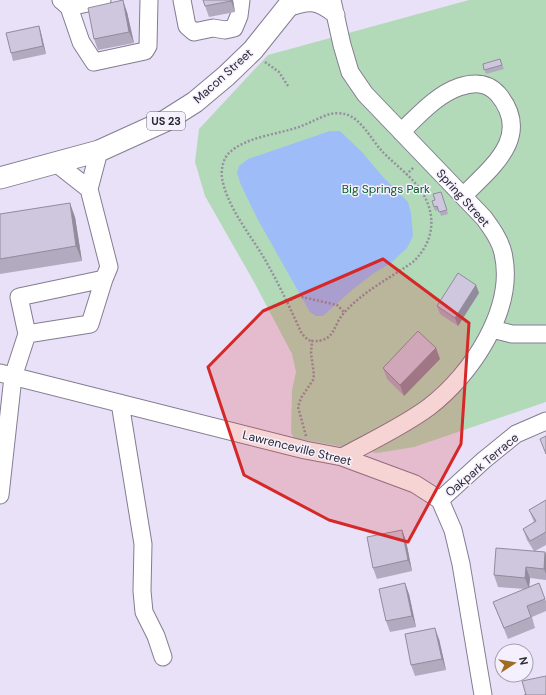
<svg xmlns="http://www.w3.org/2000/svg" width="546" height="695" viewBox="0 0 546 695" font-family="'DM Sans',sans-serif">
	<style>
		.green { fill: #b3dab8 }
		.water { fill: #9ebcf8 }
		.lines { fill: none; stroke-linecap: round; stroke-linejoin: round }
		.minor-casing { stroke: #847c91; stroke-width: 19 }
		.major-casing { stroke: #847c91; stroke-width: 23 }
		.path { stroke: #958f9f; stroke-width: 2.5; stroke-dasharray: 2 2; stroke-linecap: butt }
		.minor { stroke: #fff; stroke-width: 17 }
		.major { stroke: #fff; stroke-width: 21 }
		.wall { fill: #b2abbf }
		.shaded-wall { fill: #918b9b }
		.building { fill: #cfc7de; stroke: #918b9b }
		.marked { fill: #d62828; fill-opacity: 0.2; stroke: #d62828; stroke-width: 3; stroke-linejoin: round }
		.labels { text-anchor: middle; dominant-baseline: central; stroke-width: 3; stroke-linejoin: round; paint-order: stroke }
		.shield { fill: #f5f0fe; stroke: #68646e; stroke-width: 1 }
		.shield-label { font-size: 11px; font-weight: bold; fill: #2b2830 }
		.street-label { font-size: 12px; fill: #2b2830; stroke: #f5f0fe }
		.park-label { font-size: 12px; fill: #005f25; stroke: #f5f0fe }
	</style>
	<rect width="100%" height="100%" fill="#e9e1f8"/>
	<path class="green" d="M469,0h77v402l-132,45 -37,6 -83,-15 -3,-5 1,-43 4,-18 -4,-18 -38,-72 -49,-86 -10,-34 4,-33 69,-74z"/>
	<path class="water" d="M330,131h10l22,21 21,25 25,25 3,11 2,23 -6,12 -16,15 -17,10 -22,17 -29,26h-7l-6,-4 -52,-92 -17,-35 -4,-12 2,-7 9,-7z"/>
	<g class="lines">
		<g class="minor-casing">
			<path id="minor" d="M61,0l8,7 12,35 13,20 51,-11 3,-5 1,-46
				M182,0l5,26 7,6 19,-4 12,2 9,-2 5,-12 2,-16
				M332,0l10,45 8,27 15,22 119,124c8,11 16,22 19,35 13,56 -32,122 -74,154 -27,20 -58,34 -87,50
				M69,7l33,-7
				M287,8c23,-8 30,-8 49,7
				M401,132c17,-16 35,-37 58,-45 15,-5 28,-5 39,7 35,42 -6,73 -35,102
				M56,163l33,26 10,-38
				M89,189l20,78 -5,12 -85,18 8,37 63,-10 14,-45
				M492,329l20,5h34
				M0,373l305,77 37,7 73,27 25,16 13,30 8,34 22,131
				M120,403l23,141 -1,47 2,21 12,24 7,21
				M0,495l13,-118 14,-43
				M440,500l44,-40 32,-26 30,-13"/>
		</g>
		<g class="major-casing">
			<path id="major" d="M0,178l99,-27 66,-30 30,-19 31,-26 27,-26 40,-50"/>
		</g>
		<path class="path" d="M265,62l14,10 9,14
			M406,175l8,-8
			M287,302l11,-6 39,9 7,7
			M306,436l-8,-29 3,-9 12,-18 1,-5 -3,-22 1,-12c24,1 20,-15 32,-28 18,-21 46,-35 69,-51 24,-23 24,-53 3,-78 -10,-12 -24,-22 -35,-34 -10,-11 -20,-32 -36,-36 -4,-1 -10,-1 -15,0 -10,3 -20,9 -31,13 -20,7 -54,10 -70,26 -6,6 -8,16 -7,25 5,29 28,56 42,80 14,24 26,50 38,76l6,6 4,1"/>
		<use href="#minor" class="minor"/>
		<use href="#major" class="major"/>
	</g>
	<path class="wall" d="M233,0l2,12 -26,5 -4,-11z
		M127,12l7,31 -36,7 -4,-11z
		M39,26l2,7 5,21 -33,7 -2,-8z
		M500,59l4,10 -18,5 -3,-10z
		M441,192l7,22 -7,2 -2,-6 -4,1 -3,-10 3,-1z
		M0,214l75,3 7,44 -82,13z
		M476,285l3,8 -21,33 -18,-12 -3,-8z
		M436,348l4,11 -36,37 -17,-17 -4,-11z
		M546,500v45l-11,6 11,3v26l-16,-2 -1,9 16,12 1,2v10l-14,6 3,11 -27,11 -15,-37 32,-13 -27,-2 -4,-12 40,-24 -7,-11 -4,-11 11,-7 -5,-12z
		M402,530l4,11 6,30 -35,8 -4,-11z
		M409,594l7,33 -26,5 -4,-11z
		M439,639l7,31 -31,6 -4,-11z"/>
	<path class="shaded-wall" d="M123,0l4,12 7,31 -5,-11z
		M231,0h2l2,12 -4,-11z
		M39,26l2,7 5,21 -3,-8z
		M70,203l5,14 7,44 -6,-15z
		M476,285l3,8 -21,33 -3,-8z
		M436,348l4,11 -36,37 -4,-11z
		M402,530l4,11 6,30 -4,-11z
		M545,552l1,2v20l-2,-5z
		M526,567l4,11 -1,11 -4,-11z
		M405,583l4,11 7,33 -4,-11z
		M435,628l4,11 7,31 -4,-11z"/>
	<path class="building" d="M123,0l6,32 -35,7 -6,-31z
		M203,0h28v1l-26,5z
		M39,26l4,20 -32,7 -5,-20z
		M500,59l2,6 -18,5 -1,-6z
		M441,192l6,18 -8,2 -2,-6 -3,1 -2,-6 3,-1 -2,-6z
		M70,203l6,43 -76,13v-45z
		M458,273l18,12 -21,33 -18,-12z
		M418,331l18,17 -36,37 -17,-17z
		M546,436v18l-6,-15z
		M546,500v32l-16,9 -7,-12 13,-8 -7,-11z
		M402,530l6,30 -35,8 -6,-31z
		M496,548l49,4 -1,17 -18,-2 -1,11 -31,-3z
		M405,583l7,33 -26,5 -7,-32z
		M539,583l6,16 -18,7 4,11 -27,11 -11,-26z
		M435,628l7,31 -31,6 -6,-31z
		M546,676v19h-22h2l-4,-14z"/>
	<path class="marked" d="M383,259l86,64 -8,121 -53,98 -79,-22 -85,-45 -36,-108 55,-56z"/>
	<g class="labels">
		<rect class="shield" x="147" y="112" width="38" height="18" rx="3"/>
		<g class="shield-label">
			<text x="166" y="121">US 23</text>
		</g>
		<g class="street-label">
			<text transform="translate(223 76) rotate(-42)">Macon Street</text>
			<text transform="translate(463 198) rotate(48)">Spring Street</text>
			<text transform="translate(297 448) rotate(14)">Lawrenceville Street</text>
			<text transform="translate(482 465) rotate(-40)">Oakpark Terrace</text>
		</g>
		<g class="park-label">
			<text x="386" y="189">Big Springs Park</text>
		</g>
	</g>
	<g transform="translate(514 663) rotate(78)"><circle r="19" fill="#f5f0fe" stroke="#a4a0ac"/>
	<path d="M0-3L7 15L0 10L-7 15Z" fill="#9e6d21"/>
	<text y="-6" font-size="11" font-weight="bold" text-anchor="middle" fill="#2b2830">N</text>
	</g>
</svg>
